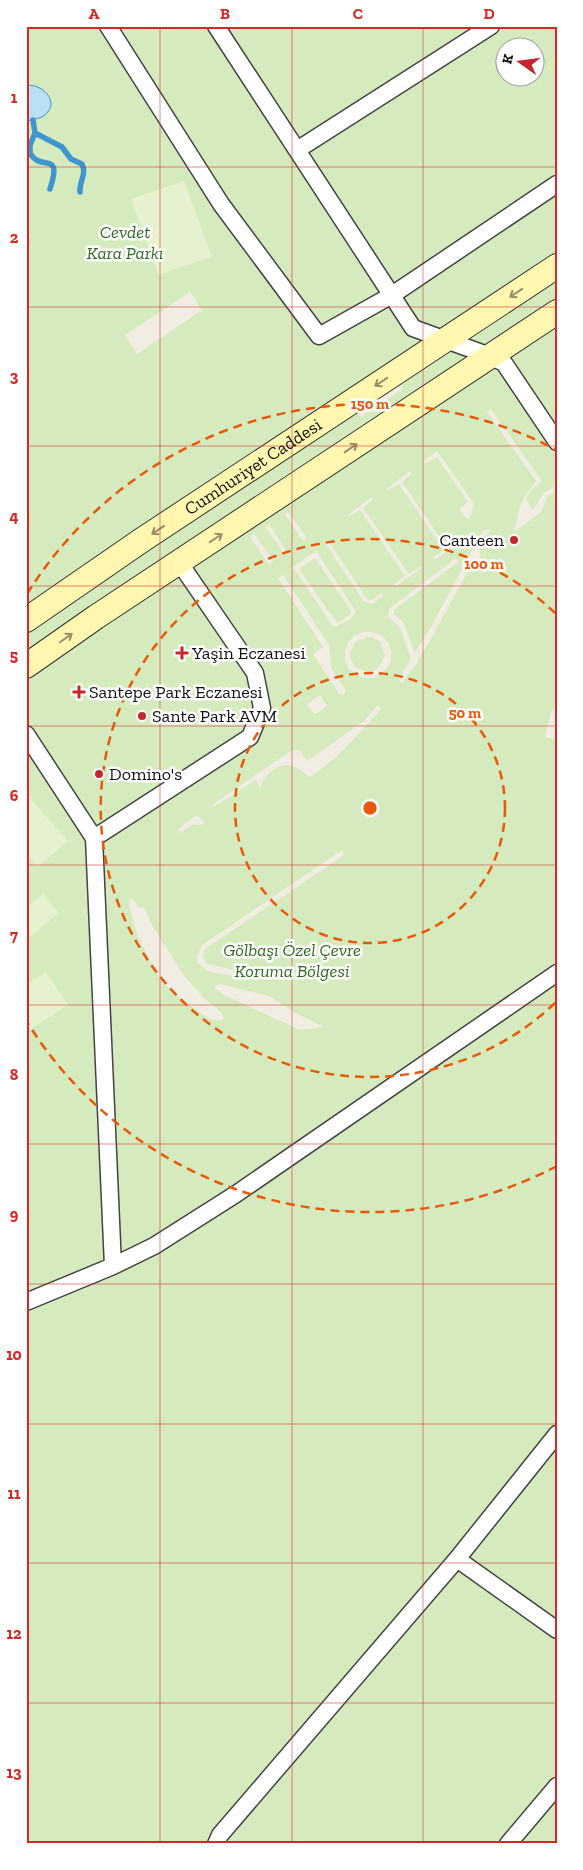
<svg xmlns="http://www.w3.org/2000/svg" width="583" height="1870" viewBox="0 0 583 1870" font-family="'Zilla Slab',serif">
	<style>
		.green { fill: #d5ebbd; fill-rule: evenodd }
		.pitch { fill: #e6f2cf }
		.plaza { fill: #f1ede2; fill-rule: evenodd }
		.water { fill: #b9e0f7; stroke: #3f96cf }
		.lines { fill: none; stroke-linecap: round; stroke-linejoin: round }
		.stream { stroke: #3f96cf; stroke-width: 5.5 }
		.street-casing { stroke: #444; stroke-width: 19 }
		.secondary-casing { stroke: #333; stroke-width: 26 }
		.street { stroke: #fff; stroke-width: 16 }
		.secondary { stroke: #fff6b0; stroke-width: 24 }
		.oneway { stroke: #948f68 }
		.grid { fill: none; stroke: #d62828; stroke-width: 1; stroke-opacity: 0.55 }
		.ring { fill: none; stroke: #e8590c; stroke-width: 2.5; stroke-dasharray: 9 6 }
		.poi-dot { fill: #c4262e; stroke: #fff; stroke-width: 2 }
		.labels { text-anchor: middle; dominant-baseline: central; stroke-width: 5; stroke-linejoin: round; paint-order: stroke }
		.park-label { font-size: 18px; font-style: italic; fill: #2f6b1f; stroke: #fff }
		.street-label { font-size: 18px; fill: #111; stroke: #fff }
		.poi-label { font-size: 18px; fill: #111; stroke: #fff; text-anchor: start }
		.centre { fill: #e8590c; stroke: #fff; stroke-width: 2.5 }
		.ring-label { font-size: 15px; text-anchor: middle; font-weight: bold; fill: #e8590c; stroke: #fff; stroke-width: 5; stroke-linejoin: round; paint-order: stroke }
		.neatline { fill: none; stroke: #d62828; stroke-width: 2 }
		.grid-label { font-size: 16px; text-anchor: middle; font-weight: bold; fill: #d62828 }
	</style>
	<rect width="100%" height="100%" fill="#fffdf5"/>
	<path class="green" d="M26,26h531v1818h-531zM506,48h30v30h-30z"/>
	<path class="pitch" d="M184,181l28,76 -54,18 -27,-76z
		M26,793l42,48 -30,26 -12,-14z
		M43,894l16,19 -33,27v-32z
		M46,972l22,33 -42,27v-47z"/>
	<path class="plaza" d="M190,292l12,18 -65,44 -12,-19z
		M400,384l2,2 -1,4 -40,27 -4,-6z
		M491,409l51,72 -10,8 -6,10 7,11 10,-16 14,-10v6l-10,7 -6,15 -25,19 -4,-3h3l5,-22 5,-10 11,-15 -49,-69z
		M437,451l36,51v8l-5,10 -9,-11 9,-7 -31,-45 -10,6h-3v-2z
		M409,472h2v3l-9,7 45,66 9,-6h3l-24,18 -2,-3 11,-7 -45,-66 -10,6 -3,-1z
		M370,498l3,1 -10,9 46,66 10,-7 2,1 -24,18 -2,-1v-2l10,-7 -45,-66 -10,6 -2,-1z
		M288,512l19,26 -4,3 -18,-27z
		M269,524l18,28 -3,2 -19,-28z
		M491,529l-10,12 -2,7 2,12 -5,11 -6,-4 -34,63 -20,34 -14,19 -3,-4 12,-20 -11,-31 -12,-12 1,-7 67,-51 2,4 -64,48v5l9,7 12,31 16,-26 52,-97z
		M254,533l19,28 -4,4 -19,-29z
		M329,542l38,57 3,2 11,-8 2,2 -1,2 -10,7 -8,-2 -38,-58z
		M316,551l39,59v3l-5,6 -14,8 -4,-2 -39,-58zM315,558l36,53 -1,4 -13,8 -38,-54z
		M283,575l46,70 2,22 15,24 -3,4 -4,-1 -26,-40 10,-7 -45,-69z
		M363,632h10l7,3 8,7 3,9v9l-4,8 -6,6 -8,4h-9l-8,-3 -7,-6 -4,-8v-10l3,-8 6,-7zM367,637h5l8,5 5,13 -6,12 -4,3 -9,2 -11,-5 -4,-7 -1,-8 5,-10z
		M320,695l7,11 -11,8h-2l-7,-10z
		M378,705l3,4 -28,31 -18,18 -25,19 -14,-10 -9,-2 -9,2 -8,5 -6,7 -4,9 -5,-8 -43,28 4,-6 76,-52 8,1 7,10 57,-40z
		M557,707v33l-12,-3 6,-25z
		M195,816l5,1 4,6 -4,2 -7,-1 -12,9 -3,-4z
		M342,850l2,5 -139,94 -2,8 4,7 27,6v6l-27,-5 -9,-8 -1,-6 5,-12z
		M131,898l2,1 6,9 5,-1 8,18 32,51 20,22 18,15 2,5 -3,3 -9,-1 -28,-18 -25,-24 -21,-41 -9,-31v-7z
		M220,984l49,12 25,16 30,15 -24,3 -78,-36 -7,-6 1,-3z"/>
	<path class="water" d="M26,85c19,-1 36,20 16,32 -5,2 -11,3 -16,4z"/>
	<g class="lines">
		<path class="stream" d="M33,120l2,13 -5,12v8c11,20 33,-4 20,36
			M35,133l27,14 9,12 11,5c5,10 -3,18 -2,28"/>
		<g class="street-casing">
			<path id="street" d="M108,26l113,178 98,132 73,-41 165,-111
				M216,26l197,302 77,28 14,7 53,79
				M297,150l194,-124
				M26,734l68,104 156,-101 12,-29 -7,-35 -76,-111
				M94,838l19,428
				M26,1302l87,-36 41,-20 82,-52 321,-221
				M457,1559l100,71
				M216,1844l4,-9 237,-276 100,-125
				M508,1844l49,-58"/>
		</g>
		<g class="secondary-casing">
			<g id="secondary">
				<path id="s1" d="M26,620l116,-80 415,-274"/>
				<path d="M26,666l70,-49 461,-305"/>
			</g>
		</g>
		<use href="#street" class="street"/>
		<use href="#secondary" class="secondary"/>
	</g>
	<defs><path id="oneway-shaft" d="M-6 0H5M1.5-3L5.5 0L1.5 3" fill="none" stroke-width="1.6" stroke-linecap="round" stroke-linejoin="round" transform="scale(1.25)"/></defs>
	<g class="oneway">
		<use href="#oneway-shaft" transform="translate(516 293) rotate(146)"/>
		<use href="#oneway-shaft" transform="translate(381 382) rotate(146)"/>
		<use href="#oneway-shaft" transform="translate(351 448) rotate(-34)"/>
		<use href="#oneway-shaft" transform="translate(158 530) rotate(146)"/>
		<use href="#oneway-shaft" transform="translate(216 538) rotate(-34)"/>
		<use href="#oneway-shaft" transform="translate(66 638) rotate(-35)"/>
	</g>
	<path class="grid" d="M160,26v1818M292,26v1818M423,26v1818M26,167h531M26,307h531M26,446h531M26,586h531M26,726h531M26,865h531M26,1005h531M26,1144h531M26,1284h531M26,1424h531M26,1563h531M26,1703h531"/>
	<g class="ring">
		<circle cx="370" cy="808" r="135"/>
		<path d="M555 1003A269 269 0 1 1 555 613"/>
		<path d="M557 1166A404 404 0 0 1 27 1022M27 594A404 404 0 0 1 557 450"/>
	</g>
	<g class="poi-dot">
		<circle cx="514" cy="540" r="5"/>
		<path d="M179.5 645.5h5v5h5v5h-5v5h-5v-5h-5v-5h5z"/>
		<path d="M76.5 684.5h5v5h5v5h-5v5h-5v-5h-5v-5h5z"/>
		<circle cx="142" cy="716" r="5"/>
		<circle cx="99" cy="774" r="5"/>
	</g>
	<g class="labels">
		<g class="park-label">
			<text x="125" y="232">Cevdet<tspan x="125" dy="21">Kara Parkı</tspan></text>
			<text x="292" y="950">Gölbaşı Özel Çevre<tspan x="292" dy="21">Koruma Bölgesi</tspan></text>
		</g>
		<g class="street-label">
			<text stroke="none"><textPath href="#s1" startOffset="274">Cumhuriyet Caddesi</textPath></text>
		</g>
		<g class="poi-label">
			<text x="504" y="540" text-anchor="end">Canteen</text>
			<text x="192" y="653">Yaşin Eczanesi</text>
			<text x="89" y="692">Santepe Park Eczanesi</text>
			<text x="152" y="716">Sante Park AVM</text>
			<text x="109" y="774">Domino's</text>
		</g>
	</g>
	<circle cx="370" cy="808" r="8" class="centre"/>
	<g class="ring-label">
		<text x="370" y="409">150 m</text>
		<text x="484" y="569">100 m</text>
		<text x="465" y="718">50 m</text>
	</g>
	<rect width="583" height="1870" fill="none" stroke="#ffffff" stroke-width="55"/>
	<g transform="translate(520 62) rotate(284)"><circle r="24" fill="#ffffff" stroke="#a0a0a0"/>
	<path d="M0-4L9 19L0 12L-9 19Z" fill="#c4262e"/>
	<text y="-8" font-size="14" font-weight="bold" text-anchor="middle" fill="#111111">K</text>
	</g>
	<rect x="28" y="28" width="528" height="1814" class="neatline"/>
	<g class="grid-label">
		<text x="94" y="19">A</text>
		<text x="225" y="19">B</text>
		<text x="358" y="19">C</text>
		<text x="489" y="19">D</text>
		<text x="14" y="103">1</text>
		<text x="14" y="243">2</text>
		<text x="14" y="382">3</text>
		<text x="14" y="522">4</text>
		<text x="14" y="661">5</text>
		<text x="14" y="801">6</text>
		<text x="14" y="941">7</text>
		<text x="14" y="1080">8</text>
		<text x="14" y="1220">9</text>
		<text x="14" y="1360">10</text>
		<text x="14" y="1499">11</text>
		<text x="14" y="1639">12</text>
		<text x="14" y="1778">13</text>
	</g>
</svg>
